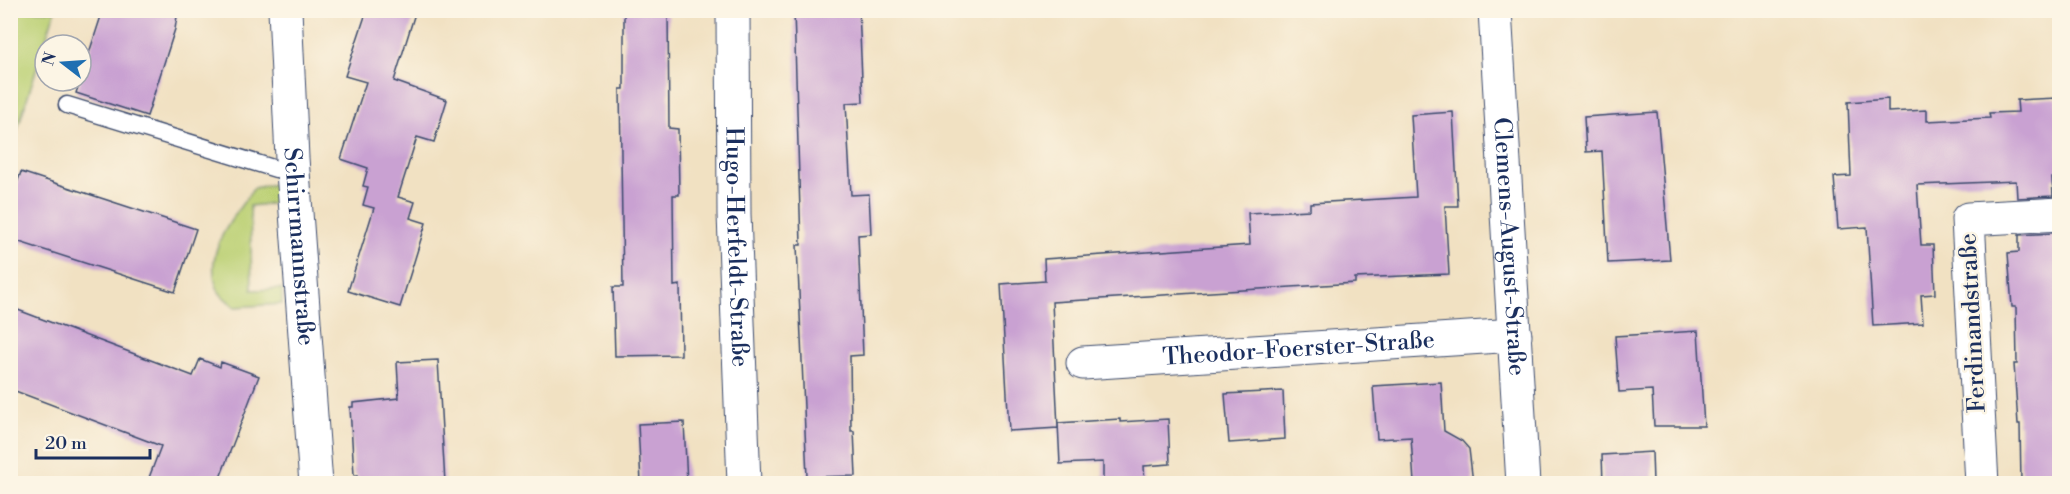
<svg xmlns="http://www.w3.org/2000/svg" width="2070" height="494" viewBox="0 0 2070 494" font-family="'Libre Bodoni',serif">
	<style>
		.green { fill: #bbd073; stroke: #6b8068; stroke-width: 1.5 }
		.building { fill: #c9a1d2 }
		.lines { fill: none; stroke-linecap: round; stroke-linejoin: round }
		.service-casing { stroke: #3b4a6d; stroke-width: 19 }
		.minor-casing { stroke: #3b4a6d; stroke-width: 35 }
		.service { stroke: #fff; stroke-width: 16 }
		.minor { stroke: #fff; stroke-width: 33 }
		.labels { text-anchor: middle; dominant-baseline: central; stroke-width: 5; stroke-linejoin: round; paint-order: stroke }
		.street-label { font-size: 24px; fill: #1b2f5e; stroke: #fcf5e5 }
	</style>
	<rect width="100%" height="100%" fill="#fcf5e5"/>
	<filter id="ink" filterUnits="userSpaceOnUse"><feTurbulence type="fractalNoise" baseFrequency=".0167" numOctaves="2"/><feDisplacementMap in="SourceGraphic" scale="12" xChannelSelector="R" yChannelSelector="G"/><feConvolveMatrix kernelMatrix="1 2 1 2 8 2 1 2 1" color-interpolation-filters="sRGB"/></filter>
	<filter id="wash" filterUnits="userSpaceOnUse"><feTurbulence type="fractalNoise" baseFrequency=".008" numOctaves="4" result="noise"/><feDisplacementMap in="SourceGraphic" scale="24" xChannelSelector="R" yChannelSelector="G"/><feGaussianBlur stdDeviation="1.35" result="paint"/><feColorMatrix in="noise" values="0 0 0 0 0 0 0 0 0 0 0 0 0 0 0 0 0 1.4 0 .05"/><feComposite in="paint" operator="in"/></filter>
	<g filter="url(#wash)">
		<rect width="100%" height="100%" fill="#f1e1c2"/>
		<path class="green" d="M11,10l44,1 -44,138 -1,-138z
			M275,184l2,19 -27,3 2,84 30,-1v15l-47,3c-5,-5 -14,-10 -17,-17 -16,-38 15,-73 36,-102z"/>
		<g id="blocks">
			<path class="building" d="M103,10h75l-3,19 -28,87 -71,-23z
				M367,10h49l-22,71 53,19 -13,42 -17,-5 -19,60 17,5 -5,16 16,5 -26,84 -52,-16 26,-83 -11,-3 5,-18 -5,-1 5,-18 -27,-9 25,-77 -21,-6z
				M624,10h44l1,118 9,1 1,66h-6l1,91 6,-1 1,70 -66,1 -2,-69h10l-3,-198h4z
				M794,10h65l4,92 -17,1 5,92 18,-1 2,40 -13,1 5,120 -13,1 1,75h3l2,45 -49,1 -10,-232h4z
				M2057,98l3,80h-8l1,18 -36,2 -1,-17 -99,4 4,60h12l2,49 -14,1 2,28 -50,3 -6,-99 -29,2 -4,-52 17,-1 -3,-74 40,-3v13l39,-2v11l63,-3 -1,-5 29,-1 -1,-12z
				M1453,112l5,94h-13l4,68 -94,4v5l-303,19 6,126 -49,3 -8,-147 44,-3 -1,-22 206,-14 -2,-32 62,-3v-7l106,-6 -5,-82z
				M1657,112l13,148 -62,3 -6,-112 -16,1 -2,-35z
				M21,172l175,57 -21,63 -165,-53v-36z
				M2054,233l1,18h5v232h-39l-1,-59h-2l-4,-60h3l-1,-57h-4l-4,-54 11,-1v-17z
				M10,307l183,69 7,-17 20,8 1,-5 38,14 -41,107h-71l14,-37 -151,-57z
				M1698,331l6,95h-50l-2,-36 -33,2 -4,-56z
				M438,360l7,123h-41l-1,-5 -46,1v-4h-3l-4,-68h3v-4l46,-5 -2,-36z
				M1441,382l3,49 18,10 7,8 4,34h-59l-3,-46 -34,2 -4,-53z
				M1283,391l2,48 -56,4 -4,-49z
				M1120,419v3l48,-3 2,45 -26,2 1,17h-42v-21l-43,2 -2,-41z
				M684,422l3,61h-46l-3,-59z
				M1652,452l1,31h-50l-1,-28z"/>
		</g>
	</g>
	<g filter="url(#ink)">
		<use href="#blocks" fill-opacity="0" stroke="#3b4a6d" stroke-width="1.5"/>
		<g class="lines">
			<g class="service-casing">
				<path id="service" d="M67,105l209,64"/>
			</g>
			<g class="minor-casing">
				<g id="minor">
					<path id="s1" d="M285,10l7,148 24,326"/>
					<path id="s2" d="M733,10l1,204 10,270"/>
					<path id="s3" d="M1495,10l28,474"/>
					<path id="s4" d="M1083,363l432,-28"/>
					<path d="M1982,484l-14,-265 92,-5"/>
				</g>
			</g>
			<use href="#service" class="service"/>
			<use href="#minor" class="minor"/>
		</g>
	</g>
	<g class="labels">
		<g class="street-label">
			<text stroke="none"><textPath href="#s1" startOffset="237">Schirrmannstraße</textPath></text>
			<text stroke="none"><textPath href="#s2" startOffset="237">Hugo-Herfeldt-Straße</textPath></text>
			<text stroke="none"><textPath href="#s3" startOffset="237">Clemens-August-Straße</textPath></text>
			<text transform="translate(1973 323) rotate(-93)">Ferdinandstraße</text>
			<text stroke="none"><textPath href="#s4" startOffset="216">Theodor-Foerster-Straße</textPath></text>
		</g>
	</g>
	<rect width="2070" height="494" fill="none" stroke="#fcf5e5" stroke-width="36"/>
	<g transform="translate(63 63) rotate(287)"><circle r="28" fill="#fcf5e5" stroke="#a2a6af" stroke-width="1.5"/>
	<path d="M0-4.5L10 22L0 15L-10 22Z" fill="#1f6fb2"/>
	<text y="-9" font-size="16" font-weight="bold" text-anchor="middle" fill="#1b2f5e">N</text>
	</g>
	<path d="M36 449v9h114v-9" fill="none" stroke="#1b2f5e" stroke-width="3"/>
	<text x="45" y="449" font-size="18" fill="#1b2f5e" stroke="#fcf5e5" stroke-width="4.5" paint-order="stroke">20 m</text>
</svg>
